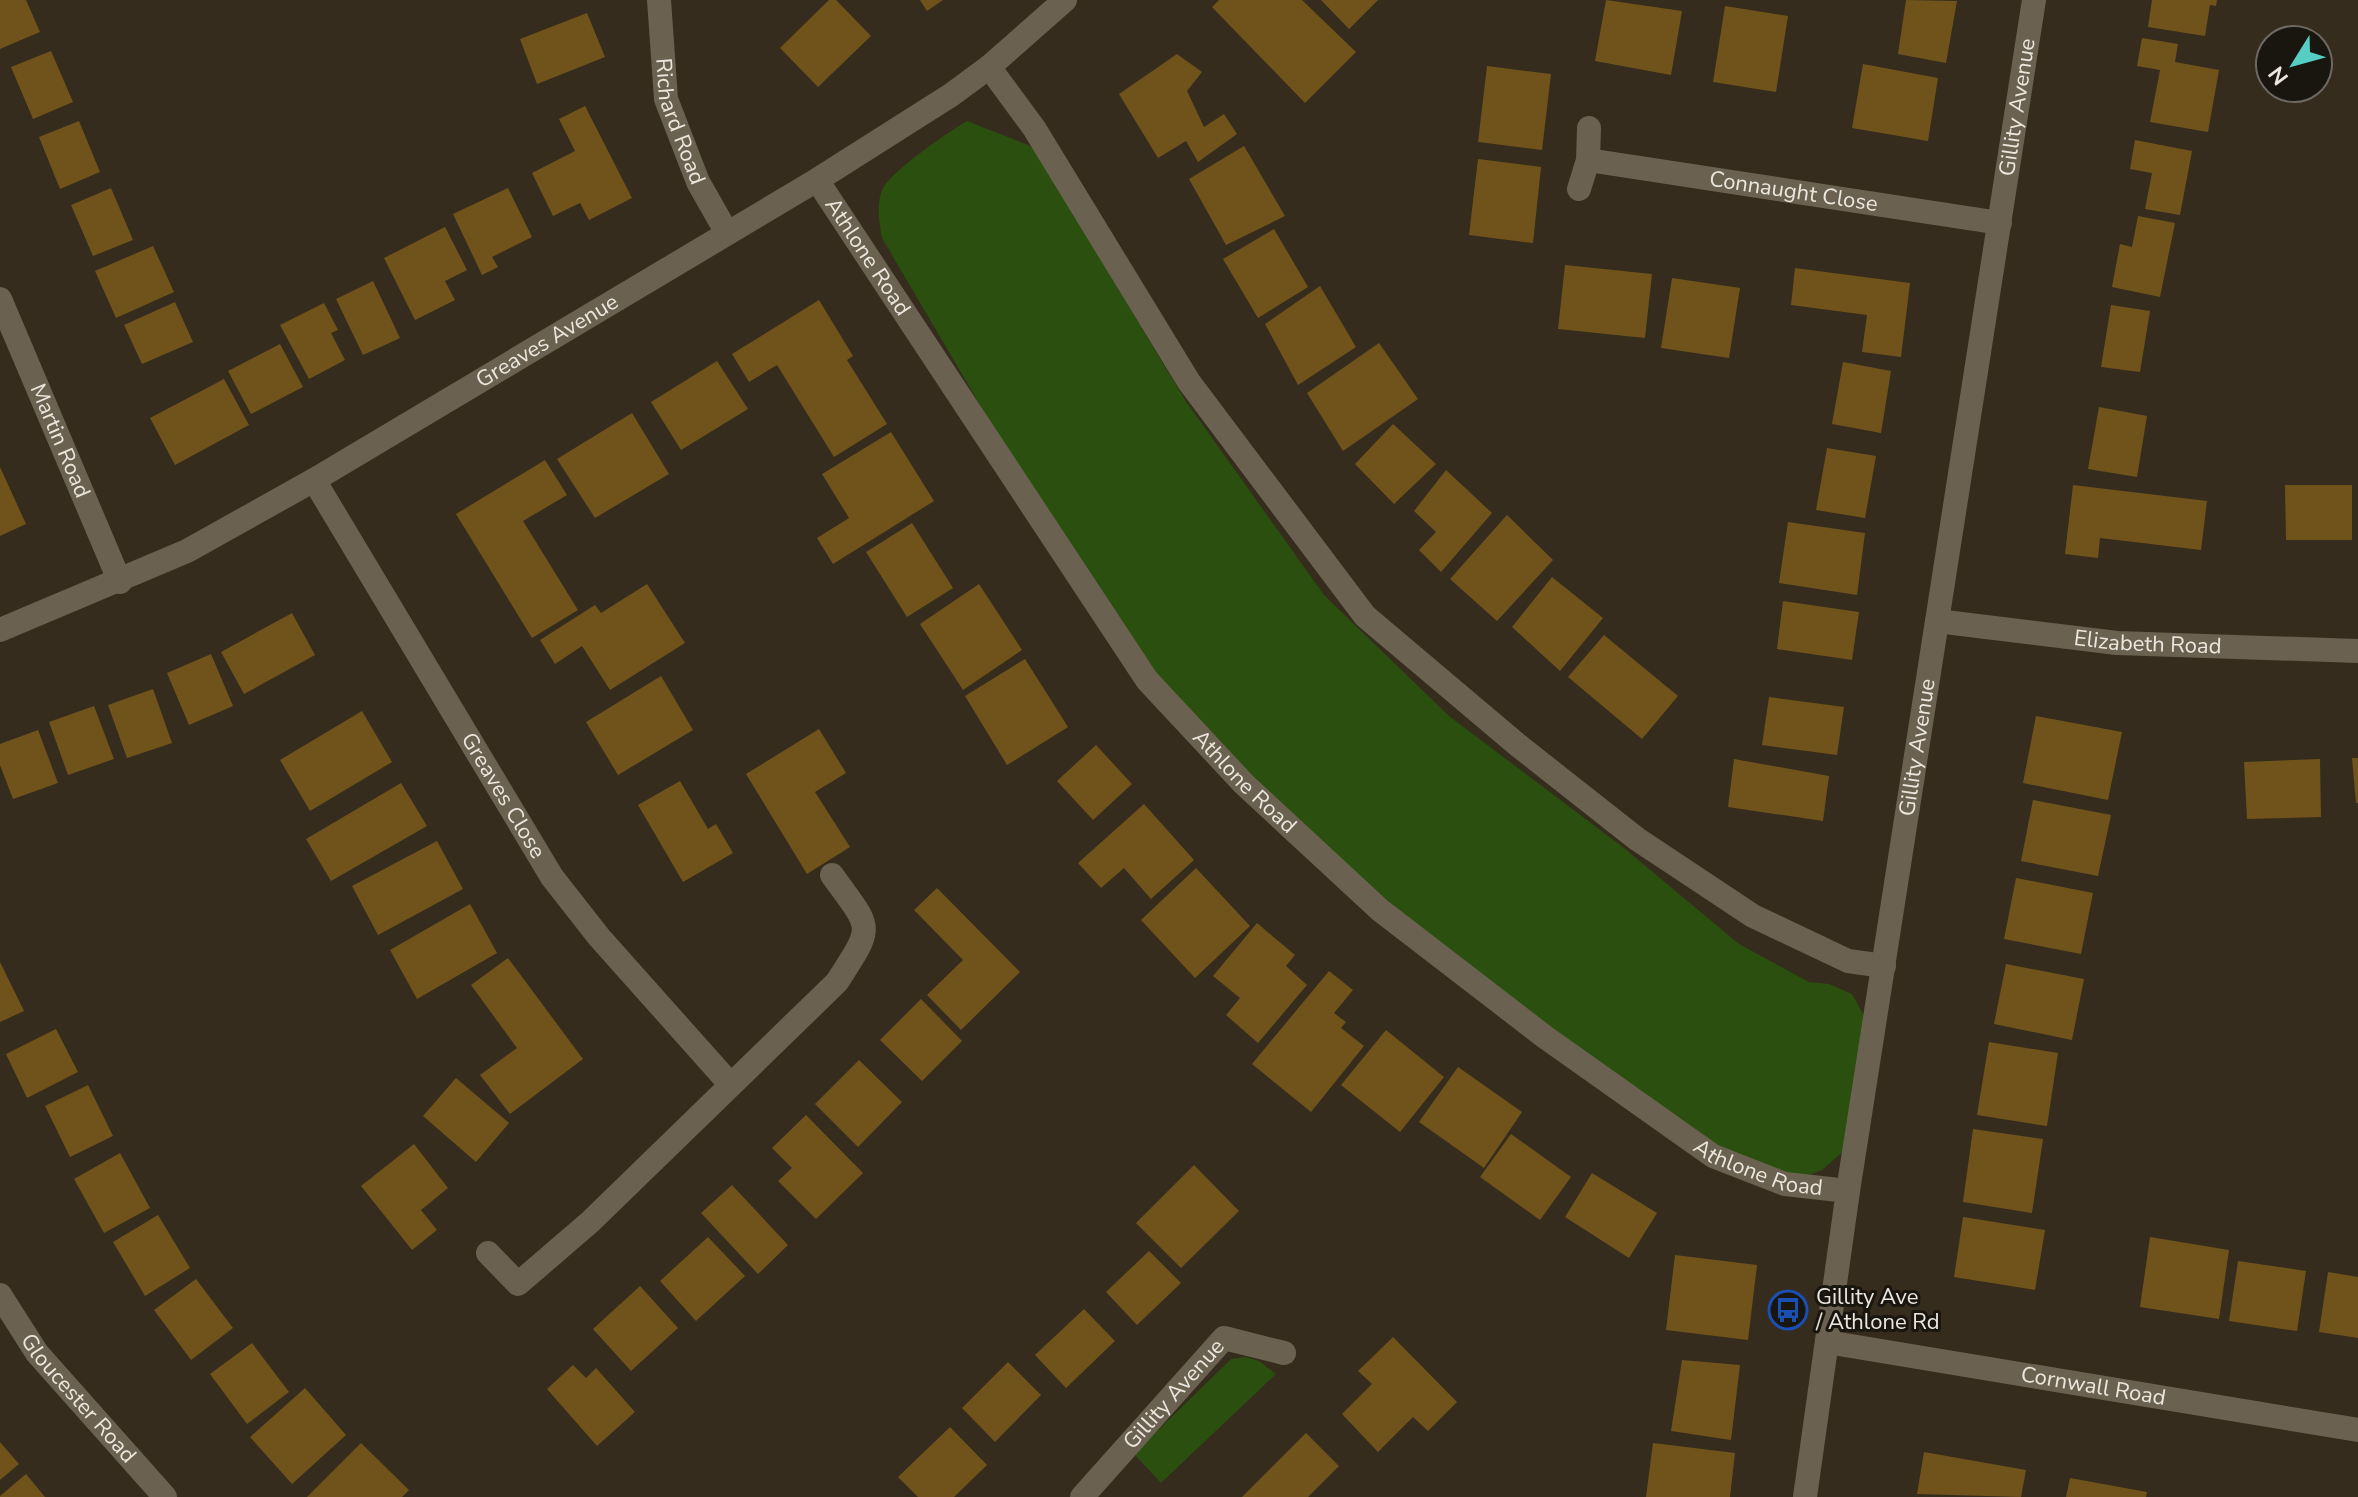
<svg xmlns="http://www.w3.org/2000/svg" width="2358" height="1497" viewBox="0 0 2358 1497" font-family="'Nunito Sans',sans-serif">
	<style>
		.green { fill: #2a4f0e }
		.building { fill: #70531a }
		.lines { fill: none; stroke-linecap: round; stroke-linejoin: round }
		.minor { stroke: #6b6151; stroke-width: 24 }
		.labels { text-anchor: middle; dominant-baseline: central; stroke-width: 6; stroke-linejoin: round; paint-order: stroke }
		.street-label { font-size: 22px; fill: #ece7de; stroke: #19150f }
		.poi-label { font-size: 22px; fill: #ece7de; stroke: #19150f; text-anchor: start }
	</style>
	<rect width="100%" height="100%" fill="#352c1e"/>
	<path class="green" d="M967,121l66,26 152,253 139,195 125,121 175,132 115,96 70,38 20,2 23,10 11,20 5,28 -22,107 -24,21 -37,14 -35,-14 -177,-122 -201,-159 -89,-76 -107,-113 -46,-62 -100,-148 -148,-252c-3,-15 -6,-36 1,-50 11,-19 64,-55 84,-67z
		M1246,1357l13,4 17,13 -115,109 -27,-29 97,-95z"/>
	<path class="building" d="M0,0h26l14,32 -40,17z
		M829,0h7l35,36 -53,51 -38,-39z
		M920,0h23l-16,11z
		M1219,0h83l54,52 -51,51 -93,-96z
		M1321,0h57l-29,29z
		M1606,0l76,11 -11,64 -76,-14z
		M1906,0l51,1 -11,62 -48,-9z
		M2152,0h65l-1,6 -6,-1 -5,31 -57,-9z
		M1725,6l63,10 -12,76 -63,-10z
		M587,13l18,44 -68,27 -17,-45z
		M2142,38l36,6 -3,18 44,8 -11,62 -58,-10 10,-52 -23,-4z
		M51,51l22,51 -40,17 -22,-52z
		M1177,54l25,18 -15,19 17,36 20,-13 13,20 -39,28 -12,-21 -28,17 -39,-64z
		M1863,64l75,14 -10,63 -76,-13z
		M1487,66l64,8 -9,76 -64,-8z
		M585,106l47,92 -43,22 -9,-17 -27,13 -21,-43 43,-22 -16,-32z
		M79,121l21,51 -40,17 -21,-52z
		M2135,140l57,11 -12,64 -35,-6 7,-36 -22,-4z
		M1244,146l41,70 -59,29 -37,-66z
		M1478,159l63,8 -8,76 -64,-8z
		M111,188l22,52 -40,16 -22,-51z
		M508,188l24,49 -40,20 6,10 -16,8 -29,-61z
		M2138,216l37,7 -15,74 -48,-10 8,-43 12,3z
		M445,227l22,43 -22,11 10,19 -40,20 -31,-62z
		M1274,229l34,58 -50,31 -35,-59z
		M153,246l21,46 -58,26 -21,-47z
		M1565,265l87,9 -7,64 -87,-9z
		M1795,268l115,15 -9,74 -39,-5 5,-37 -76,-10z
		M1672,278l68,10 -11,70 -68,-10z
		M373,281l27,57 -37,17 -27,-56z
		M1320,286l36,61 -58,38 -33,-61z
		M819,300l34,56 -6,4 40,64 -53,33 -57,-92 -28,17 -17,-28z
		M175,302l18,40 -51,22 -18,-39z
		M324,303l14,27 -7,3 14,27 -36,19 -29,-54z
		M2111,305l39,6 -10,61 -39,-5z
		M1379,343l39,56 -75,52 -36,-58z
		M280,344l23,43 -52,27 -23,-43z
		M717,361l31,48 -67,41 -30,-48z
		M1843,362l48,9 -10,62 -49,-9z
		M224,379l25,46 -74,40 -25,-47z
		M2099,407l48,9 -10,61 -49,-8z
		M632,413l37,61 -74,44 -38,-59z
		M1393,424l43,40 -42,40 -39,-40z
		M891,432l43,69 -101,63 -16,-26 32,-20 -27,-44z
		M1827,448l49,8 -11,62 -49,-8z
		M545,460l22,35 -44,26 55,89 -46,28 -76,-124z
		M0,467l26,57 -26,12z
		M1446,470l46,43 -51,59 -22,-22 17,-18 -22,-21z
		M2073,485l134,16 -6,49 -101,-12 -2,20 -33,-4z
		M2285,485h67v55h-66z
		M1507,515l46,45 -56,61 -47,-42z
		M1788,522l77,11 -8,62 -78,-12z
		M912,523l41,65 -46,29 -41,-65z
		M1552,577l51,41 -43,53 -48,-44z
		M647,584l38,59 -75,47 -28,-44 -27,18 -15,-24 55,-35 6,8z
		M979,584l43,66 -59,40 -43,-66z
		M1783,601l76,11 -7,48 -75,-11z
		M292,613l23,42 -71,39 -23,-42z
		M1604,635l74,61 -36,43 -74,-62z
		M211,654l22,52 -44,19 -22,-52z
		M1025,659l43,68 -61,38 -42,-69z
		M661,676l32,54 -75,45 -32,-53z
		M153,689l19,54 -45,15 -19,-53z
		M1769,697l75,10 -7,48 -75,-10z
		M94,706l20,53 -46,16 -19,-53z
		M362,711l30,51 -82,49 -30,-51z
		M2036,716l86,16 -14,68 -85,-17z
		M819,729l27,44 -31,19 35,55 -43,27 -61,-100z
		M38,730l20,53 -45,16 -13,-34v-21z
		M1096,745l36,39 -39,36 -36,-39z
		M2352,758h6v45h-2z
		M1734,759l95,17 -6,45 -95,-14z
		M2320,759l1,58 -74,2 -3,-57z
		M680,781l28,48 8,-5 17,29 -50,29 -45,-77z
		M401,783l26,43 -96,55 -25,-42z
		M2033,800l78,15 -13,61 -77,-15z
		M1144,804l50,56 -43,39 -27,-31 -23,20 -23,-25z
		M437,841l26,48 -85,46 -26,-49z
		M1196,868l54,58 -55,52 -54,-58z
		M2016,878l77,15 -12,61 -77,-15z
		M937,888l83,84 -59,58 -34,-35 36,-35 -49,-50z
		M470,904l27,49 -80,46 -27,-49z
		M1257,923l38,32 -9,11 21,19 -49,58 -32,-28 14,-17 -27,-22z
		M508,958l75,101 -73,55 -30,-39 37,-27 -46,-63z
		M0,962l24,49 -24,11z
		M2006,964l78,15 -12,61 -78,-16z
		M1329,971l24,19 -19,23 12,9 -5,6 23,18 -53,66 -59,-48z
		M921,999l41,42 -40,40 -42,-41z
		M56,1029l22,43 -51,26 -21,-44z
		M1386,1030l58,47 -44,55 -59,-47z
		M1989,1042l69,11 -11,73 -70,-11z
		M859,1060l43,42 -44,45 -43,-43z
		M1458,1067l64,45 -38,56 -65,-46z
		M456,1078l53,45 -33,39 -53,-46z
		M88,1085l25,51 -43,21 -25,-51z
		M806,1115l57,58 -47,46 -38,-38 14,-13 -20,-20z
		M1973,1129l70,10 -11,74 -69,-11z
		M1511,1134l60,43 -31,43 -60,-43z
		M414,1144l34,44 -27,22 16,20 -25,20 -51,-64z
		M120,1153l30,55 -46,25 -30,-54z
		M1194,1165l45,46 -58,57 -45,-45z
		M1592,1173l65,40 -28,45 -64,-41z
		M732,1185l56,60 -30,29 -57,-61z
		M158,1215l32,53 -45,28 -32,-54z
		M1963,1217l82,13 -10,60 -81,-13z
		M708,1237l37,39 -49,45 -36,-40z
		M2150,1237l79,13 -10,69 -79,-12z
		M1149,1251l32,32 -44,42 -31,-33z
		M1675,1255l82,10 -9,75 -82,-10z
		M2238,1261l68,10 -9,60 -68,-10z
		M2328,1272l30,5v61l-39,-6z
		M196,1279l37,49 -42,32 -37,-50z
		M640,1286l38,42 -47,43 -38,-42z
		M1084,1309l31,32 -49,47 -31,-33z
		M1393,1337l64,65 -29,29 -15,-14 -35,35 -36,-38 30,-30 -14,-13z
		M252,1343l37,49 -42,32 -37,-50z
		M1682,1360l58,5 -9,75 -60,-9z
		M1008,1362l33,33 -46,47 -33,-34z
		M573,1365l13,13 10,-10 39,44 -38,34 -50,-57z
		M305,1388l41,47 -54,49 -42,-47z
		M950,1427l37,38 -33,32h-36l-20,-20z
		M1306,1433l33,33 -31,31h-66z
		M0,1442l19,22 -19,16z
		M361,1443l48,47 -7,7h-95z
		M1653,1443l82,10 -5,44h-84z
		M1924,1452l102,18 -5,27 -104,-3z
		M26,1474l19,23h-45v-1z
		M2070,1478l77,14 -1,5h-80z"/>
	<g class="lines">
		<g class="minor">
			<path id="s1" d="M659,0l7,99 32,83 29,51"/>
			<path d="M989,67l45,61 155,254 176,234 154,130 118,93 116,77 95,45 36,5"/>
			<path id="s2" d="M1588,160l412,63"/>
			<path id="s3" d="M817,180l330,500 97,104 136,126 165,127 168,119 72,28 63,7"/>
			<path d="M1579,189l9,-29 1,-32"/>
			<path id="s4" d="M0,299l120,283"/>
			<path id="s5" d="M314,480l238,397 47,60 131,147"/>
			<path id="s6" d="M1937,621l180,22 241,8"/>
			<path id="s7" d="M0,630l187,-79 127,-71 503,-300 134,-85 38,-28 76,-67"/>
			<path d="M488,1253l30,31 72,-62 247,-240c38,-59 35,-51 -5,-107"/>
			<path id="s8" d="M0,1295l37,58 128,144"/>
			<path id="s9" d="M1827,1342l531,88"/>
			<path id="s10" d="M1082,1497l142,-159 60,15"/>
			<path id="s11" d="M1805,1497l43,-306 186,-1191"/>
		</g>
	</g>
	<defs>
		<g id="bus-ring" transform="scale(2)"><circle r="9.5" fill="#19150f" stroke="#1a4fb4" stroke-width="1.5"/><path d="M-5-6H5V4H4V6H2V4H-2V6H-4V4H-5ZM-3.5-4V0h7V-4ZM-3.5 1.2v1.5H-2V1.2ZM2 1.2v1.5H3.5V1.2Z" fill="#1a4fb4"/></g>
	</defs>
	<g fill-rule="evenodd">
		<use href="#bus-ring" x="1788" y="1310"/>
	</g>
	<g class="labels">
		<g class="street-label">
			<text stroke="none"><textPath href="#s11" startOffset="1406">Gillity Avenue</textPath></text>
			<text stroke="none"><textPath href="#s1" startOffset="124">Richard Road</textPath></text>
			<text stroke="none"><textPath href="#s2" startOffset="208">Connaught Close</textPath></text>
			<text stroke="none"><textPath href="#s3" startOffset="92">Athlone Road</textPath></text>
			<text stroke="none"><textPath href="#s7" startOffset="620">Greaves Avenue</textPath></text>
			<text stroke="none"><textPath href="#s4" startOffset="154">Martin Road</textPath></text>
			<text stroke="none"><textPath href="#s6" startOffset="212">Elizabeth Road</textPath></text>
			<text stroke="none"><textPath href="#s11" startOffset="758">Gillity Avenue</textPath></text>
			<text stroke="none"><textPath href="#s3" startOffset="740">Athlone Road</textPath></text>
			<text stroke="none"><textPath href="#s5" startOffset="368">Greaves Close</textPath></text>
			<text stroke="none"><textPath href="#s3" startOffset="1388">Athlone Road</textPath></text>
			<text stroke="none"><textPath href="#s9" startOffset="270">Cornwall Road</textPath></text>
			<text stroke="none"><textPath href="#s10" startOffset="138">Gillity Avenue</textPath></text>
			<text stroke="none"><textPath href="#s8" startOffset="130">Gloucester Road</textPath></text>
		</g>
		<g class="poi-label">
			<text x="1816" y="1297">Gillity Ave<tspan x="1816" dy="25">/ Athlone Rd</tspan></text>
		</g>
	</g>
	<g transform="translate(2294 64) rotate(233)"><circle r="38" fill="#19150f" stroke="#6d6962" stroke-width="2"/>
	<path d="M0-6L14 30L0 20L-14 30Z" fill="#56cec4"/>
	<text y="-12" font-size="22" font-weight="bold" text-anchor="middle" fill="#ece7de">N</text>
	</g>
</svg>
